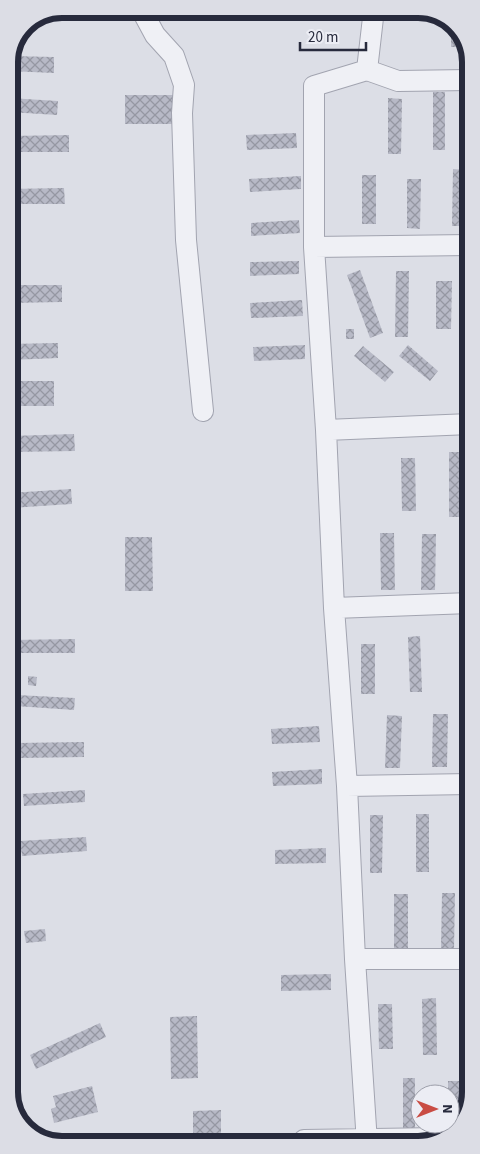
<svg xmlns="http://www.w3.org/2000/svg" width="480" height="1154" viewBox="0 0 480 1154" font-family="'Source Sans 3',sans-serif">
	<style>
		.building { fill: url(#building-cross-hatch) }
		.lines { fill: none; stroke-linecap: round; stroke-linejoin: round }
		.minor-casing { stroke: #a2a4b0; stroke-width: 22 }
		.minor { stroke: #eff0f5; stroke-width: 20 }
		.rim { fill: none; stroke: #272a3c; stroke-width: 6 }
	</style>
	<defs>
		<pattern id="building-cross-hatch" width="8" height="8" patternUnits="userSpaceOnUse" patternTransform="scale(1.25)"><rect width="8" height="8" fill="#b7b9c6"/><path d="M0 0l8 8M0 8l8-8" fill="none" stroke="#9597a2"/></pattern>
	</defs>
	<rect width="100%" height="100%" fill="#dcdee6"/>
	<path class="building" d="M451,21l11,15v11h-11z
		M10,56l44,1v16l-45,-2v-12z
		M433,92h12v58h-12z
		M125,95h49v29h-49z
		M9,98l49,3 -1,14 -48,-3z
		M388,98l14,1 -1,55h-13z
		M296,133l1,15 -50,2 -1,-15z
		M69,135v17h-60v-16z
		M453,169l11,1 -1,56h-11z
		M362,175h14v49h-14z
		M301,176v13l-51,3 -1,-13z
		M407,179h14l-1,50 -13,-1z
		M64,188l1,16h-56v-15z
		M299,220l1,13 -49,3v-13z
		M299,261v13l-49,2v-14z
		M360,270l23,63 -13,5 -23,-63z
		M396,271h13l-1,66h-13z
		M436,281h16l-1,48h-15z
		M9,285h53v17l-53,1z
		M302,300l1,16 -52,2 -1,-15z
		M346,329h8v10h-8z
		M58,343v15l-48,2v-16z
		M305,345v14l-51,2 -1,-14z
		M408,345l30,26 -8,10 -31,-25z
		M363,346l31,26 -9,10 -31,-26z
		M10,381h44v25h-44z
		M74,434l1,17 -65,1v-16z
		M449,452h15v65h-15z
		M401,458h14l1,53h-14z
		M71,489l1,15 -62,4v-15z
		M380,533h14l1,57h-14z
		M466,533h4v56h-5z
		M422,534h14l-1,56h-14z
		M125,537h27l1,54h-28z
		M420,636l2,56h-12l-2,-55z
		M75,639v14h-65v-13z
		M361,644h14v50h-14z
		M28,676l9,1 -1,9 -8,-1z
		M17,695l58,3 -1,12 -58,-4z
		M433,714h15l-1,53h-15z
		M387,715l15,1 -2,52h-15z
		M319,726l1,16 -48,2 -1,-15z
		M84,742v15l-66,1 -1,-15z
		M322,769v15l-49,2 -1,-14z
		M85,790v12l-61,4 -1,-12z
		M416,814h13v58h-13z
		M370,815h13l-1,58h-12z
		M463,822h8v50h-8z
		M86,837l1,14 -65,5 -2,-15z
		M326,848v15l-51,1v-14z
		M442,893h13l-1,56h-13z
		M394,894h14v56h-14z
		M45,929l1,12 -20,2 -2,-12z
		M331,974v16l-50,1v-16z
		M436,998l1,57h-14l-1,-56z
		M378,1004h14l1,45h-14z
		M197,1016l1,62 -27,1 -1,-62z
		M100,1023l6,14 -70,32 -6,-14z
		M403,1078h12v53h-12z
		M448,1081h14l1,36 -3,7 -7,5h-4v-5h1v-30h-2z
		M92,1086l6,26 -44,11 -3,-14 5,-2 -3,-11z
		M221,1110v34h-28v-33z
		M280,1140h19v3l-19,1z"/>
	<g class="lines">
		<g class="minor-casing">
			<path id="minor" d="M141,9l14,26 19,21 10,29 -2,28 4,127 17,171
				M367,70l7,-61
				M314,247l155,-2
				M326,430l144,-6
				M334,608l136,-5
				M347,786l123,-2
				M355,959h116
				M304,1140l137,-2
				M367,1143l-12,-184 -8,-173 -13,-178 -8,-178 -12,-183v-161l53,-16 31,11 71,-1"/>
		</g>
		<use href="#minor" class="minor"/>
	</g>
	<path d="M0 0H480V1154H0ZM62 18H418A44 44 0 0 1 462 62V1092A44 44 0 0 1 418 1136H62A44 44 0 0 1 18 1092V62A44 44 0 0 1 62 18Z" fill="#dcdde5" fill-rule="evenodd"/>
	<path class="rim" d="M62 18H418A44 44 0 0 1 462 62V1092A44 44 0 0 1 418 1136H62A44 44 0 0 1 18 1092V62A44 44 0 0 1 62 18Z"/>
	<g transform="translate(435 1109) rotate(90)"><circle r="24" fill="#ecedf4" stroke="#9d9faa"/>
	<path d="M0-4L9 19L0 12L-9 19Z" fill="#c94c43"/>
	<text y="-8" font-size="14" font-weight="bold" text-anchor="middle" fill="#272a3c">N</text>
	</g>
	<path d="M300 42v8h66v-8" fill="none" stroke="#272a3c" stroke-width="2.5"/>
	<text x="308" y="42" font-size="15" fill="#272a3c" stroke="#ecedf4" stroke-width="4" paint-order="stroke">20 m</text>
</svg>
